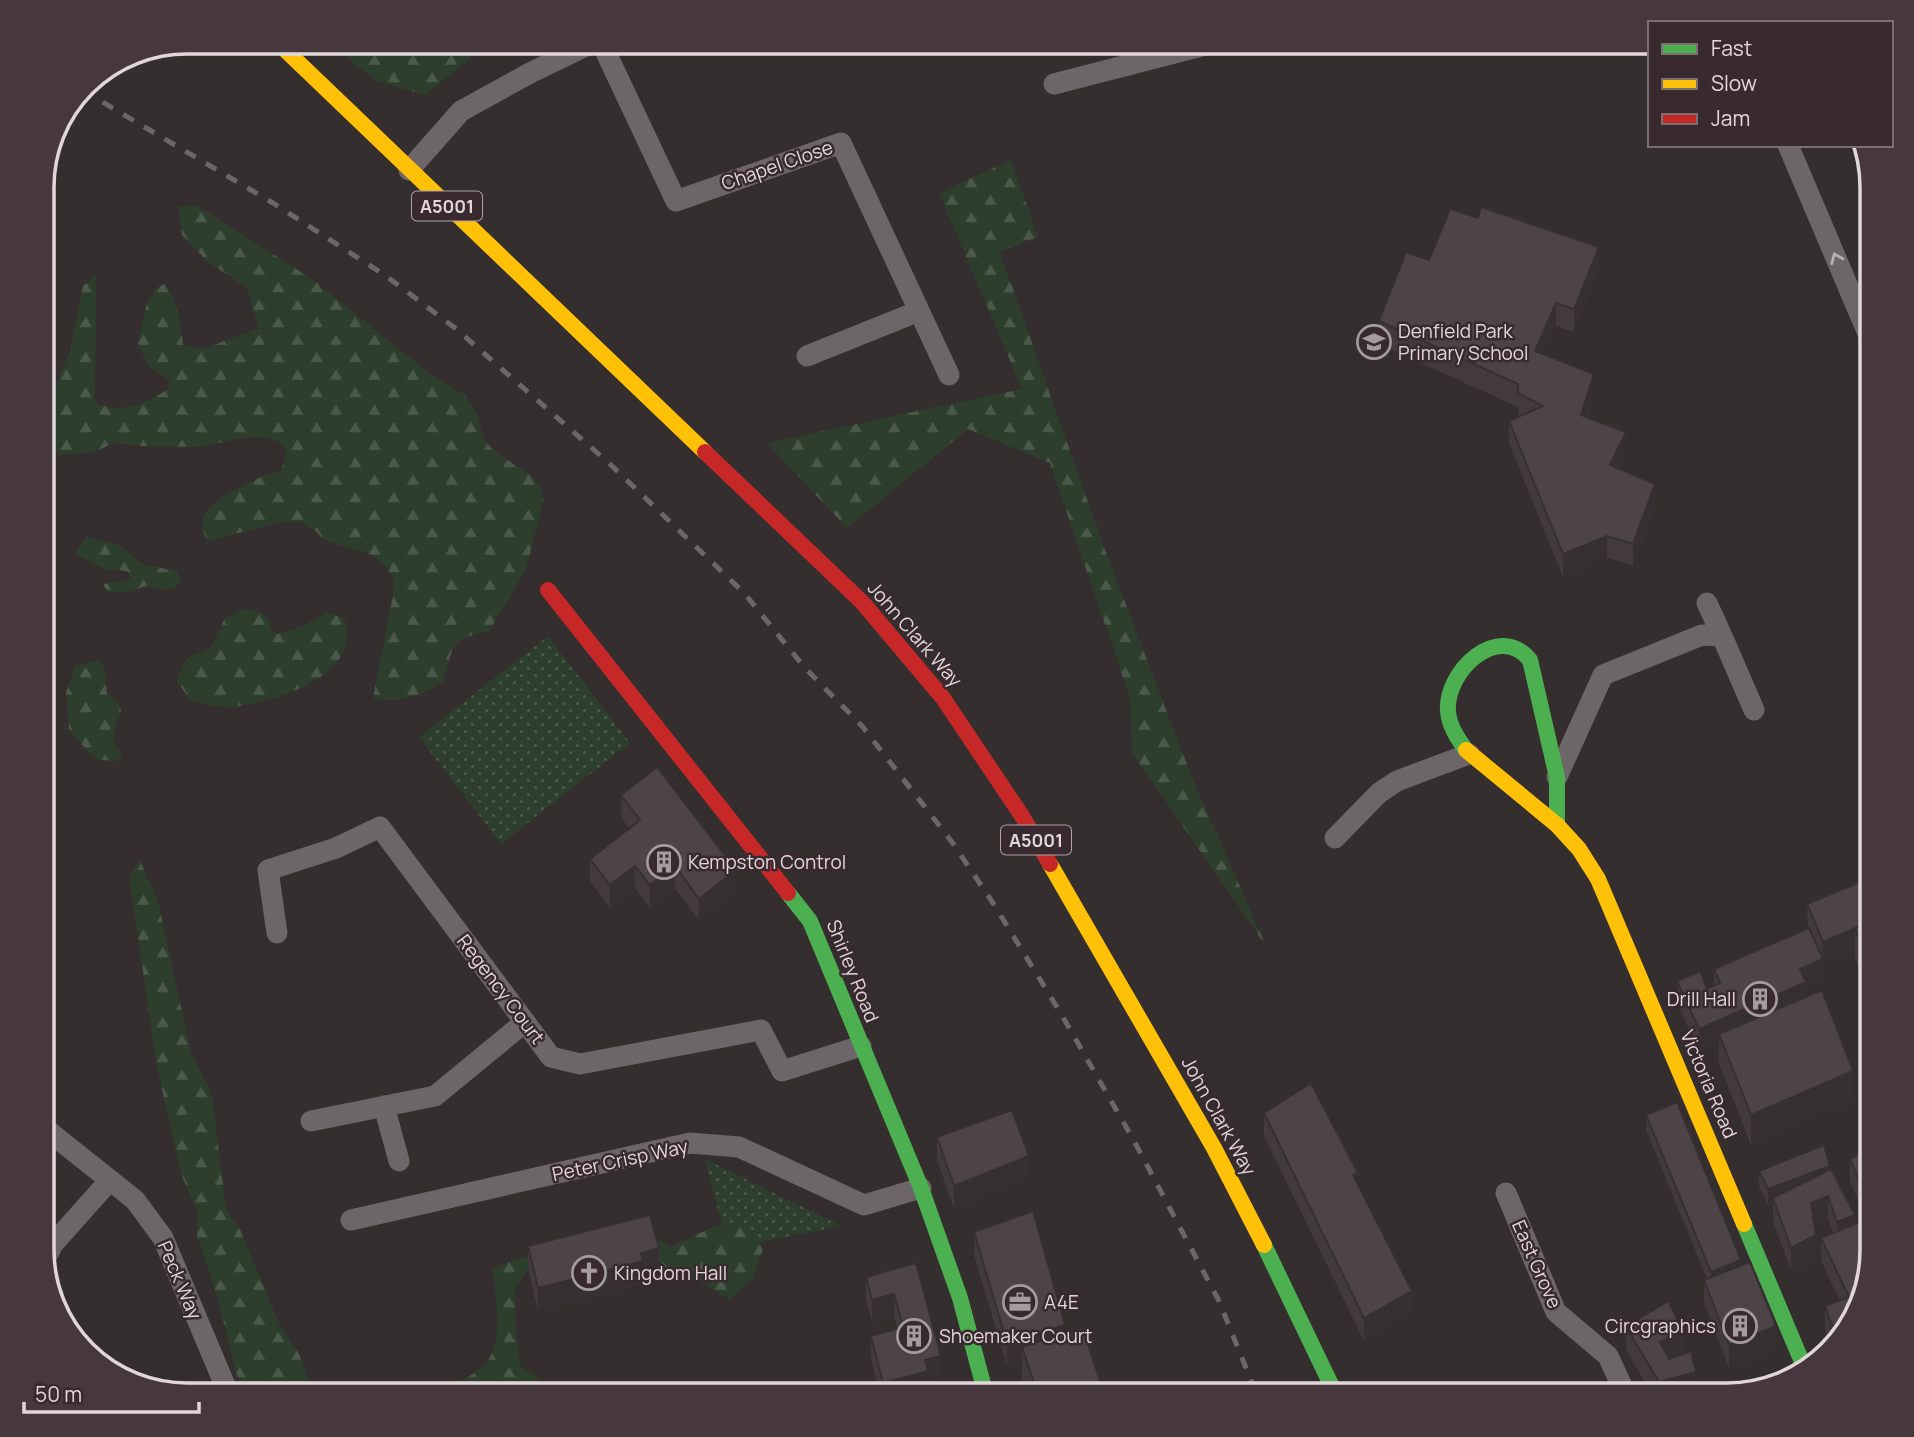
<svg xmlns="http://www.w3.org/2000/svg" width="1914" height="1437" viewBox="0 0 1914 1437" font-family="Manrope,sans-serif">
	<style>
		.grass { fill: url(#grass-dots) }
		.forest { fill: url(#forest-firs) }
		.lines { fill: none; stroke-linecap: round; stroke-linejoin: round }
		.street { stroke: #6d6668; stroke-width: 21 }
		.fast { stroke: #4caf50; stroke-width: 16 }
		.slow { stroke: #ffc107; stroke-width: 16 }
		.jam { stroke: #c62828; stroke-width: 16 }
		.rail { stroke: #6c6668; stroke-width: 5; stroke-dasharray: 12 12; stroke-linecap: butt }
		.wall { fill: #433a3d }
		.shaded-wall { fill: #373032 }
		.building { fill: #4e4447; stroke: #373032; stroke-width: 2 }
		.oneway { stroke: #b8afb2 }
		.labels { text-anchor: middle; dominant-baseline: central; stroke-width: 5; stroke-linejoin: round; paint-order: stroke }
		.shield { fill: #382a2e; stroke: #aea3a6; stroke-width: 2 }
		.shield-label { font-size: 18px; font-weight: bold; fill: #e1d7da }
		.street-label { font-size: 19px; fill: #e1d7da; stroke: #382a2e }
		.poi-label { font-size: 19px; fill: #e1d7da; stroke: #382a2e; text-anchor: start }
		.rim { fill: none; stroke: #e1d7da; stroke-width: 3.5 }
	</style>
	<defs>
		<pattern id="grass-dots" width="8" height="8" patternUnits="userSpaceOnUse" patternTransform="scale(1.75)"><rect width="8" height="8" fill="#2d3e2c"/><path d="M2 2h.1M6 6h.1" fill="none" stroke="#4b594a" stroke-width="1.8" stroke-linecap="round"/></pattern>
		<pattern id="forest-firs" width="22" height="20" patternUnits="userSpaceOnUse" patternTransform="scale(1.75)"><rect width="22" height="20" fill="#2d3e2c"/><path d="M5 1l3.5 6h-7zM16 11l3.5 6h-7z" fill="#4b594a"/></pattern>
	</defs>
	<rect width="100%" height="100%" fill="#342e2f"/>
	<path class="grass" d="M548,636l82,107 -129,101 -82,-107z
		M705,1159l137,67 -114,22z"/>
	<path class="forest" d="M328,42h140l3,16 -46,37 -49,-14z
		M1011,160l27,77 -38,15 102,290 89,233 75,171 -134,-193 -2,-55 -80,-235 -82,-34 -121,99 -80,-85 255,-54 -83,-196z
		M196,205l116,74 118,95 35,21 11,17 9,29 10,11 36,23 10,14 3,9 -18,71 -37,62c-42,9 -34,14 -46,51 -21,13 -45,23 -70,16l20,-103 1,-12 -7,-16 -15,-12 -48,-15 -8,-9 -17,-10 -22,2 -70,18c-2,-5 -5,-11 -5,-16 -1,-27 59,-48 79,-55l6,-17 -6,-10 -15,-6h-19l-47,10 -57,-1 -29,-3 -19,9 -35,3 -18,-6v-40l11,-18 17,-40 13,-65 13,-12 -1,129c26,11 53,1 74,-15v-8l-21,-14 -10,-22 8,-38 9,-17 9,-5c15,18 17,39 19,61l20,4 56,-21 -13,-41 -38,-25 -26,-27 -4,-28z
		M86,537l35,9 17,15 9,4 30,6 4,10 -6,7 -8,2 -21,-4 -17,6h-21l-5,-7c9,-6 18,-1 28,-7l-4,-7 -22,-2 -30,-15z
		M244,609l18,4 8,7v9l8,5 27,-9 22,-12 17,5c20,60 -69,82 -111,89 -14,2 -29,-4 -43,-7l-13,-19c9,-25 8,-23 33,-32l15,-31z
		M97,660l7,5 3,29 9,6 5,10c-4,16 -15,30 1,43l-3,8 -19,-1 -9,-5 -22,-25 -3,-38 9,-25z
		M140,860l18,41 33,152 21,41 14,116 13,17 40,96 20,31 7,19 11,20 5,2h-77l-9,-23 -17,-69 -22,-67v-25l-16,-37 -24,-107 -28,-190z
		M717,1225l34,4 12,20 -10,29 -23,22 -29,-18 -26,-8 -19,-14 -128,9 -13,19 1,47 5,32 17,9 -6,19h-33l-3,-2 -10,2h-54c15,-8 31,-14 44,-23 31,-19 20,-73 17,-103l23,-10 129,-24 27,11z"/>
	<g class="lines">
		<path class="street" d="M601,42l75,159 165,-58 108,232
			M1054,84l163,-42
			M1788,145l84,198
			M409,170l52,-59 69,-38 64,-31
			M807,356l112,-45
			M1707,603l15,33
			M1557,777l46,-102 99,-40 20,1 32,74
			M1335,838l44,-45 18,-12 72,-27
			M277,933l-9,-63 68,-22 44,-21 171,230 29,7 181,-34 21,41 79,-25
			M384,1106l15,55
			M311,1121l124,-25 90,-74
			M42,1126l93,74 28,38 66,157
			M1506,1193l50,119 52,44 18,39
			M351,1220l339,-77 49,4 125,58 57,-17
			M43,1263l10,-19 57,-64"/>
		<path class="fast" d="M1466,750c-8,-11 -17,-24 -18,-39 -3,-40 51,-90 82,-51l27,117v48
			M788,893l22,28 111,267 39,110 26,97
			M1744,1224l61,145
			M1264,1245l72,150"/>
		<path class="slow" d="M277,42l428,410
			M1466,750l91,75 22,24 19,30 146,345
			M1050,864l164,284 50,97"/>
		<path class="jam" d="M705,452l157,150 81,96 79,118 28,48
			M548,590l240,303"/>
		<path class="rail" d="M82,90l191,113 113,73 69,52 155,136 135,130 60,74 57,58 90,116 41,61 67,109 73,127 86,162 38,94"/>
	</g>
	<path class="wall" d="M1429,260l170,10 -25,62 -18,-6 -13,28 51,42 -6,22 38,37 -6,14 35,38 -22,59 -26,-8 -44,19 -54,-134v-22l10,-5 -1,-1v-8l-139,-63v-23z
		M621,795l115,98 -37,28 -24,-32 -25,19 -15,-20 -25,20 -20,-27v-22l39,-31 -8,-11z
		M1872,877l-4,114 -13,-33v-6l-32,13v-1v17l-17,8v8l47,104 -102,44 -32,-81v-21l-20,9 -22,-49v-22l30,8 7,-3v-17l94,-41 -1,-24z
		M1264,1113l94,71 54,130 -48,27 -100,-205z
		M1646,1115l95,150 35,84 -47,19 -25,-65v-23l3,-1 -61,-149z
		M937,1137l92,41 -75,31 -17,-49z
		M1872,1147v103l-30,89 -11,8 -6,-18v-23l15,-5 -19,-40v-23l12,-5 -5,-14 -14,6 2,33 -25,13 -18,-50v-19l-5,3 -9,-19v-15l71,-2 25,55 11,-5 -16,-37v-23z
		M974,1232l91,101 39,62h-81l-1,-5v-29l-15,5 -33,-111z
		M528,1246l131,25 -16,4v9l-105,27 -10,-42z
		M916,1263l25,116 -13,3v12l-6,1h-42l-9,-36v-23l27,-7 -4,-12 -22,6 -6,-23v-23z
		M1626,1327l57,26 13,42h-43l-27,-45z"/>
	<path class="shaded-wall" d="M1599,247v23l-25,62v-23z
		M1556,303v23l-21,47v-22z
		M1594,374v22l-13,42v-23z
		M1626,432v23l-16,33v-23z
		M1655,484v23l-22,59v-22z
		M1607,536v22l-44,19v-23z
		M635,866v22l-25,20v-23z
		M675,866v23l-25,19v-23z
		M736,870v23l-37,28v-22z
		M1855,929v23l-32,13v-23z
		M1823,959v22l-17,8v16l-87,29v9l-20,9v-23l101,-60z
		M1872,959v30l-4,2v-30z
		M1853,1071v30l-102,44v-30z
		M1029,1156v22l-75,31v-23z
		M1830,1166v15l-57,17v4l-5,3v-16z
		M1358,1173v23l-5,-21z
		M1828,1196v23l-17,7v-23z
		M1855,1215v23l-18,7v-23z
		M1816,1235v23l-25,13v-23z
		M659,1248v23l-16,4v9l-105,27v-23l103,-35z
		M1741,1260v15l-30,13v-16z
		M1412,1291v23l-48,27v-23z
		M894,1294v23l-22,6v-23z
		M1848,1320l-6,19 -10,7v-20z
		M1065,1325v23l-43,-1v14l-15,5v-23z
		M1776,1326v23l-47,19v-23z
		M1683,1330v23l-23,12v-23z
		M941,1356v23l-13,3v12l-6,1h-39v-12l42,-23z
		M1696,1372v23h-37v-13z"/>
	<path class="building" d="M1481,207l118,40 -25,62 -18,-6 -21,48 59,23 -13,41 45,17 -16,33 45,19 -22,60 -26,-8 -44,18 -54,-133 34,-15 -25,-13v-9l-139,-63 27,-69 23,8 21,-51 28,9z
		M657,767l79,103 -37,29 -24,-33 -25,19 -15,-19 -25,19 -20,-26 50,-39 -19,-25z
		M1872,877v44l-49,21 -16,-38z
		M1872,921v38l-4,2 -13,-33z
		M1809,928l14,31 -23,10 6,13 -107,47 -22,-48 23,-10 7,18 13,-6 -6,-14z
		M1822,990l31,81 -102,44 -32,-81z
		M1311,1083l47,90 -5,2 59,116 -48,27 -100,-205z
		M1677,1102l64,158 -30,12 -65,-157z
		M1012,1110l17,46 -75,30 -17,-49z
		M1824,1145l6,21 -62,23 -9,-18z
		M1872,1147v64l-22,-52z
		M1831,1169l24,46 -18,7 -9,-26 -17,7 5,32 -25,13 -18,-50z
		M1033,1211l32,114 -58,18 -33,-111z
		M650,1215l9,33 -18,5 2,8 -105,27 -10,-42z
		M1872,1217v33l-24,70 -16,6 -7,-20 24,-9 -28,-59z
		M1750,1262l26,64 -47,19 -25,-65z
		M916,1263l25,93 -16,4 3,11 -45,12 -12,-47 32,-9 -9,-33 -22,6 -6,-23z
		M1668,1301l15,29 -23,12 9,17 22,-8 5,21 -37,10 -33,-55z
		M1082,1327l22,66 -5,2h-61l-16,-48z"/>
	<defs><path id="oneway-chevron" d="M-2-3.5L2.5 0L-2 3.5" fill="none" stroke-width="1.6" stroke-linecap="round" stroke-linejoin="round" transform="scale(1.75)"/></defs>
	<use class="oneway" href="#oneway-chevron" transform="translate(1836 258) rotate(-113)"/>
	<defs>
		<g id="school-ring" transform="scale(1.75)"><circle r="9.5" fill="#382a2e" stroke="#a49c9e" stroke-width="1.5"/><path d="M0-5L7-2L0 1L-7-2ZM-4 1L0 2.5L4 1V4Q0 6-4 4Z" fill="#a49c9e"/></g>
		<g id="building-ring" transform="scale(1.75)"><circle r="9.5" fill="#382a2e" stroke="#a49c9e" stroke-width="1.5"/><path d="M-4-6H4V6H1V3H-1V6H-4ZM-2.5-4.3h1.7v1.8h-1.7ZM.8-4.3h1.7v1.8H.8ZM-2.5-1h1.7V.8h-1.7ZM.8-1h1.7V.8H.8Z" fill="#a49c9e"/></g>
		<g id="church-ring" transform="scale(1.75)"><circle r="9.5" fill="#382a2e" stroke="#a49c9e" stroke-width="1.5"/><path d="M-1.2-6h2.4v3.5h3.3v2.4h-3.3V6h-2.4V-.1h-3.3v-2.4h3.3Z" fill="#a49c9e"/></g>
		<g id="office-ring" transform="scale(1.75)"><circle r="9.5" fill="#382a2e" stroke="#a49c9e" stroke-width="1.5"/><path d="M-6-3h4V-5.5h4V-3h4V5H-6ZM-1-4.5V-3h2v-1.5ZM-6 0V1H6V0Z" fill="#a49c9e"/></g>
	</defs>
	<g fill-rule="evenodd">
		<use href="#school-ring" x="1374" y="342"/>
		<use href="#building-ring" x="664" y="862"/>
		<use href="#building-ring" x="1760" y="999"/>
		<use href="#church-ring" x="589" y="1273"/>
		<use href="#office-ring" x="1020" y="1302"/>
		<use href="#building-ring" x="1740" y="1326"/>
		<use href="#building-ring" x="914" y="1336"/>
	</g>
	<g class="labels">
		<g class="shield">
			<rect x="412" y="191.5" width="70" height="29" rx="5"/>
			<rect x="1001" y="825.5" width="70" height="29" rx="5"/>
		</g>
		<g class="shield-label">
			<text x="447" y="206">A5001</text>
			<text x="1036" y="840">A5001</text>
		</g>
		<g class="street-label">
			<text transform="translate(777 165) rotate(-19)">Chapel Close</text>
			<text transform="translate(915 634) rotate(49)">John Clark Way</text>
			<text transform="translate(853 971) rotate(68)">Shirley Road</text>
			<text transform="translate(501 989) rotate(53)">Regency Court</text>
			<text transform="translate(1709 1084) rotate(67)">Victoria Road</text>
			<text transform="translate(1219 1116) rotate(61)">John Clark Way</text>
			<text transform="translate(620 1160) rotate(-12)">Peter Crisp Way</text>
			<text transform="translate(1537 1264) rotate(66)">East Grove</text>
			<text transform="translate(180 1280) rotate(67)">Peck Way</text>
		</g>
		<g class="poi-label">
			<text x="1398" y="331">Denfield Park<tspan x="1398" dy="22">Primary School</tspan></text>
			<text x="688" y="862">Kempston Control</text>
			<text x="1736" y="999" text-anchor="end">Drill Hall</text>
			<text x="614" y="1273">Kingdom Hall</text>
			<text x="1044" y="1302">A4E</text>
			<text x="1716" y="1326" text-anchor="end">Circgraphics</text>
			<text x="939" y="1336">Shoemaker Court</text>
		</g>
	</g>
	<path d="M0 0H1914V1437H0ZM187 54H1727A133 133 0 0 1 1860 187V1250A133 133 0 0 1 1727 1383H187A133 133 0 0 1 54 1250V187A133 133 0 0 1 187 54Z" fill="#46383c" fill-rule="evenodd"/>
	<path class="rim" d="M187 54H1727A133 133 0 0 1 1860 187V1250A133 133 0 0 1 1727 1383H187A133 133 0 0 1 54 1250V187A133 133 0 0 1 187 54Z"/>
	<rect x="1648" y="21" width="245" height="126" fill="#382a2e" stroke="#7c6f73" stroke-width="2"/>
	<rect x="1662" y="44" width="35" height="10" fill="#4caf50" stroke="#7c6f73" stroke-width="2"/>
	<text x="1711" y="56" font-size="21" fill="#e1d7da">Fast</text>
	<rect x="1662" y="79" width="35" height="10" fill="#ffc107" stroke="#7c6f73" stroke-width="2"/>
	<text x="1711" y="91" font-size="21" fill="#e1d7da">Slow</text>
	<rect x="1662" y="114" width="35" height="10" fill="#c62828" stroke="#7c6f73" stroke-width="2"/>
	<text x="1711" y="126" font-size="21" fill="#e1d7da">Jam</text>
	<path d="M24 1402v10h175v-10" fill="none" stroke="#e1d7da" stroke-width="3.5"/>
	<text x="35" y="1402" font-size="21" fill="#e1d7da" stroke="#382a2e" stroke-width="5" paint-order="stroke">50 m</text>
</svg>
